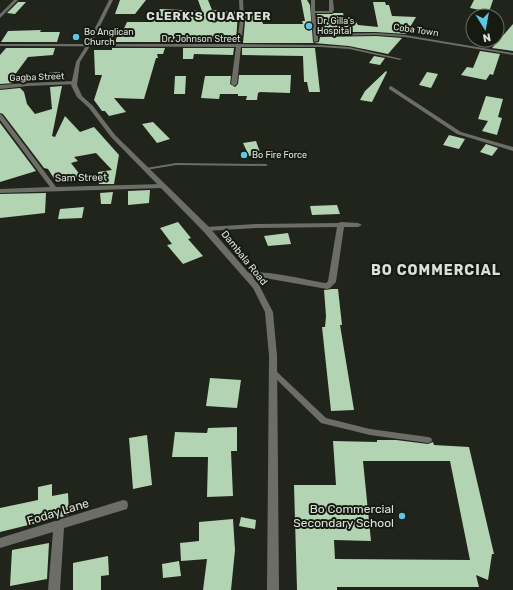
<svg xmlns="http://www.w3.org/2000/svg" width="513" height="590" viewBox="0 0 513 590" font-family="Rubik,sans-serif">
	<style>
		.building { fill: #b2d4b2; fill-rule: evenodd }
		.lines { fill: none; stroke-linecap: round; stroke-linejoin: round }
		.service { fill: #6d6d67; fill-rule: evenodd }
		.minor { fill: #6d6d67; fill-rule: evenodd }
		.tertiary { fill: #6d6d67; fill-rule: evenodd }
		.poi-dot { fill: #59c8e5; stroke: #161b11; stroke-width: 1.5 }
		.labels { text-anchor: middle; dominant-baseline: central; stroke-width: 4; stroke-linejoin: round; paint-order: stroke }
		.far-poi-label { font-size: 9px; fill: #dde0da; stroke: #161b11; text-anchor: start }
		.far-street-label { font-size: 9px; fill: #dde0da; stroke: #161b11 }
		.street-label { font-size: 10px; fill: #dde0da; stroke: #161b11 }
		.far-district-label { font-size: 12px; font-weight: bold; letter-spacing: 1px; fill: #dde0da; stroke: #161b11 }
		.near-poi-label { font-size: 12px; fill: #dde0da; stroke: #161b11; text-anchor: end }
		.near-street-label { font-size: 12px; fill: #dde0da; stroke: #161b11 }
		.district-label { font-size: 14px; font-weight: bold; letter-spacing: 1px; fill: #dde0da; stroke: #161b11 }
	</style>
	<rect width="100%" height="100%" fill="#20241a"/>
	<path class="building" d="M120,0h26l-11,14h-20z
		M198,0h10l4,10 26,2 -2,30h-121l2,-5h3l7,-15h25l8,-13 42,2z
		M301,0h6l3,5 3,37 1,1h-71l3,-32h13l4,13h40l-1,-3h3z
		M474,0h19l-4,12 -19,-4z
		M18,2h8l-11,12 -8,-1z
		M373,2h12l1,3h3l3,11 24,1 -10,17 -30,-2h-57l-2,-18h15l2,-1h9l2,10 11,-1 2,3 20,2z
		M513,24v27l-21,-3 1,-1z
		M41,30l-1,2h20l-3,10h-56l7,-11z
		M376,36l26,2 -14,16 -39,-8 -35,-3 5,-1 1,-5z
		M6,48h49l-2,7 -25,2 -17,23 3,3 -14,1v-29z
		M112,48h53l-2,6h-6l1,4h-2l-12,41 -30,-1 12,14 -17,4 -4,-5h-3l-8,-11 8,-25h-7l-1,-25h18z
		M183,48h51l-1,7 -39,-1 -1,5h-10z
		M242,48h73l5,44h-11l-2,-10h-3l-1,-26 -61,-1z
		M480,51l20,3 -7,21 -3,-1 -4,6 -25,-5 6,-8 6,1z
		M374,56l11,2 -5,7 -11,-2z
		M386,71l1,1 -15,30 -12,-2 5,-9z
		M62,72l1,8 -14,1 -1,-8z
		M427,72l11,2 -7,14 -12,-3z
		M239,75h52l-1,18 -30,-1 -2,1 -1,7h-11l1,-4h-9v-2h-18l-1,5 -18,-1 4,-22h26l-1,8 5,3 3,-3z
		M175,76h11l-1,18h-11z
		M62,86l-10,50 3,1 10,-21 15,16 14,-5 25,28 -5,29h-15l-1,-12 14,-2 -16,-17 -22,4 4,4 -7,2 10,13 -24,7 -9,-14 -4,-1 -41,-54 -3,-1v-23l20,-2 4,4 3,12 8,10 17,-5 -2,-22z
		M486,96l17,3 -5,18 4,1 -5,17 -15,-4 6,-10 -10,-2z
		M153,122l17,17 -13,4 -15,-19z
		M0,123l36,48 -36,11z
		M449,135l16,4 -6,10 -16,-4z
		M256,141l5,14 -12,1 -6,-13z
		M486,144l12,4 -6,8 -12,-4z
		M150,190l-1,13 -21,2v-14z
		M113,192l-2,12h-10l-1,-11z
		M46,193l-1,20 -45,5v-24z
		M337,205l3,9 -28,1 -2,-9z
		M84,207l-2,11 -24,1 2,-10z
		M178,222l13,16 -3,1 15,17 -20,8 -16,-19 5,-1 -12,-16z
		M288,233l3,11 -23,2 -4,-10z
		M332,289h6l4,36h-2l14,85 -23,1 -9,-84h3l1,-11 -2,-26z
		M210,378l31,2 -4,28 -31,-2z
		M237,427v24h-6l2,45 -26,1 1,-40h-36l3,-25 32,1 1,-5z
		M147,435l5,50 -19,4 -4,-51z
		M377,440h19l32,4 5,-2 1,3 35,2 25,107h-2l-4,26 -12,-5 3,12h-142v3h-40l-3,-105h42l-3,-44 44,1zM363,461h87l20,99 -135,-1 -1,-19 37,1z
		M52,484v12l16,-3 1,22 -69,17v-24l38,-8v-13z
		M241,517l15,3 -1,9 -16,-3z
		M233,519l2,31 -4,40h-28l4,-31 -26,2 -1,-18 19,-2v-19z
		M49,543l-2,36 -37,7 2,-36z
		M108,556l1,19 -8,1v14h-28v-27z
		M179,561l2,15 -18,2 -1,-14z"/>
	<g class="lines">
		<path class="service" d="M176,163l90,1 2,1 -2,1 -90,-1 -30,5 -2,-1 2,-1z
			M273,369l2,1 51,48 44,11 58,8 3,1 1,2 -1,2 -3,1 -58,-8 -49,-12 -50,-49 -1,-2 1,-2z"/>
		<path class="minor" d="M14,0h4l-18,18v-4z
			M239,0h4l1,19 -3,25 79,1 29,2 53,12 -2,1 -51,-11 -29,-2h-79l-4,37 -3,2 -3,-2 5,-37 -236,-1v-2h237l3,-25z
			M311,0h4v11h14v-11h4l1,10 -2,3h-17l3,21 58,-1 29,2 108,18v2l-108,-18 -29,-2 -58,1v5l-4,1 -3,-30z
			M75,81l2,1v2l-49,2 -28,3v-4l28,-2z
			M391,86l70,46 52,15v4l-56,-17 -68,-45v-2z
			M0,114l2,1 54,72 106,-3 3,2 -3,2 -162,5v-4l50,-2 -50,-67z
			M341,222l17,1 4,2 -4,2h-14l-8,55 -6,6 -3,1 -68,-12 -12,1 -4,-3c9,-9 68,6 83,8l2,-2 9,-54 -81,1 -50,3 -4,-2 4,-2 50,-3 82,-1z
			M123,500l4,1 1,4 -1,4 -63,19 -4,62h-12l5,-58 -53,16v-10z"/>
		<path class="tertiary" d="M109,0h4l-23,46 -10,16 -3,23 5,11 11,10 22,29 94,92 50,58 14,27 4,44 2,234h-12l2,-234 -4,-44 -12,-24 -50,-57 -92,-94 -22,-29 -12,-11 -6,-12 5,-23 10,-16z"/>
	</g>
	<g class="poi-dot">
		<circle cx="309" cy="26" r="4"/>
		<circle cx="76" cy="37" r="4"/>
		<circle cx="244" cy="155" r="4"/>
		<circle cx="402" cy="516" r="4"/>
	</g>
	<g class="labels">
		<g class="far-poi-label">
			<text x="317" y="21">Dr. Gilla's<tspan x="317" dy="10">Hospital</tspan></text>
			<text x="84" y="32">Bo Anglican<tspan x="84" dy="10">Church</tspan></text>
			<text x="252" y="155">Bo Fire Force</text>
		</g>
		<g class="far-street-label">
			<text transform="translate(416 30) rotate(8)">Coba Town</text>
			<text x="201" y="39">Dr. Johnson Street</text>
			<text transform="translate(37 77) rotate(-2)">Gagba Street</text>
		</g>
		<g class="street-label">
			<text transform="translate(81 178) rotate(-1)">Sam Street</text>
			<text transform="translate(244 258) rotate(51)">Dambala Road</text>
		</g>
		<g class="far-district-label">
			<text x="209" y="16">CLERK'S QUARTER</text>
		</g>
		<g class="near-poi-label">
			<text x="394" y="509">Bo Commercial<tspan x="394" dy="14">Secondary School</tspan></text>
		</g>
		<g class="near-street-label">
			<text transform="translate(58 512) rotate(-17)">Foday Lane</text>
		</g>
		<g class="district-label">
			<text x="436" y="270">BO COMMERCIAL</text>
		</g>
	</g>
	<g transform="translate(485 28) rotate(169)"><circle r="19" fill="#161b11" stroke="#666a61"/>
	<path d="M0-3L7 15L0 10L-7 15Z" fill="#59c8e5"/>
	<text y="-6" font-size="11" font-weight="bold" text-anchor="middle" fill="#dde0da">N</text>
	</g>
</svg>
